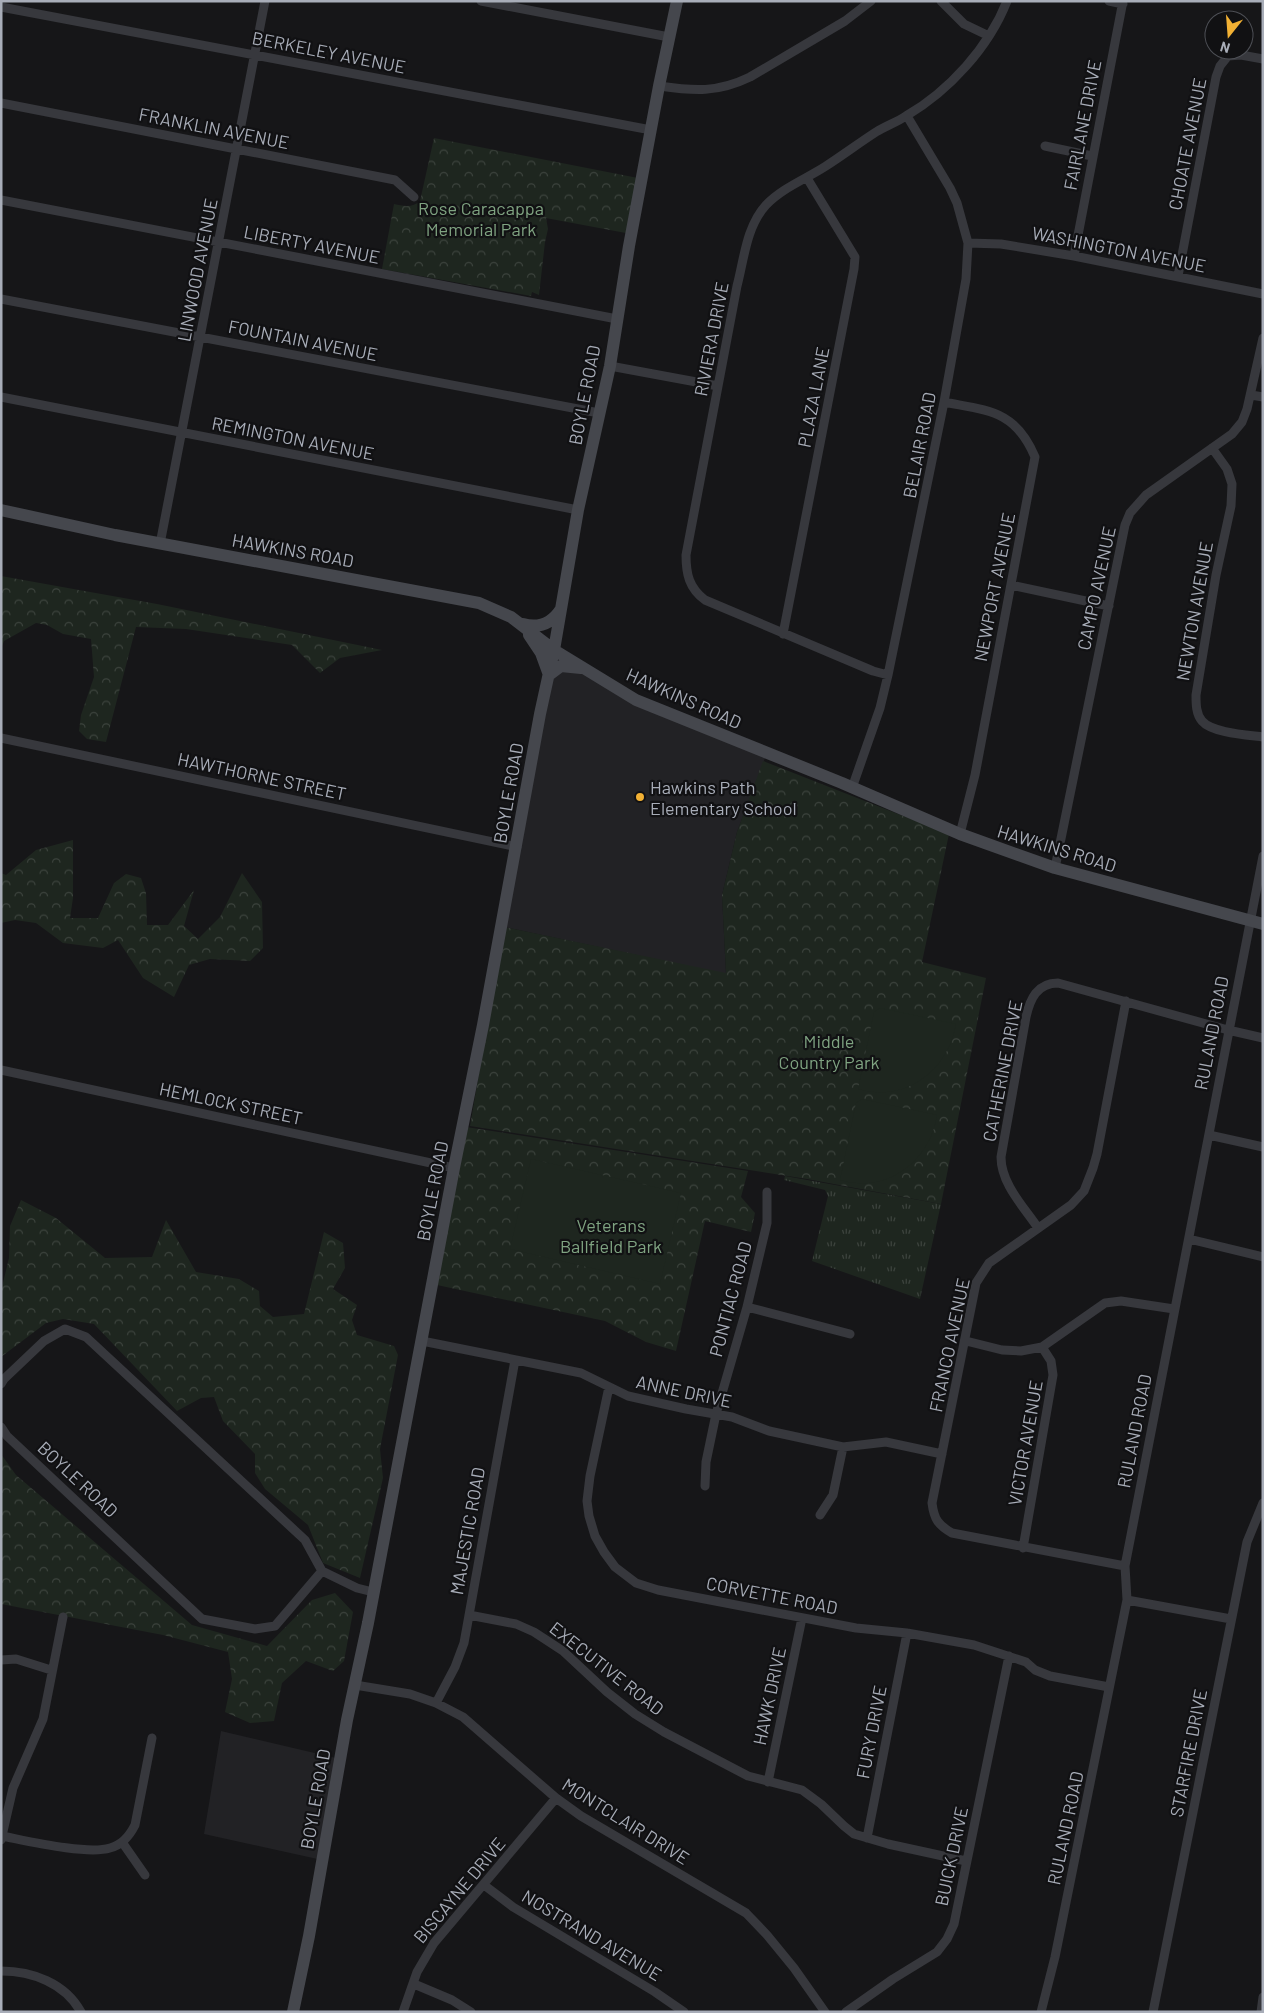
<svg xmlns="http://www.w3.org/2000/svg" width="1264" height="2013" viewBox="0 0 1264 2013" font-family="Barlow,sans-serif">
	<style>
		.built { fill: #222225 }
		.grass { fill: url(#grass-tufts) }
		.forest { fill: url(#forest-crowns) }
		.garden { fill: #1e261f }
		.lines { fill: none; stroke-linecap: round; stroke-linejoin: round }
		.street { stroke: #37383d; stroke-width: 9 }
		.secondary { stroke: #45474d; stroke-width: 12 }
		.poi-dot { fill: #f2b134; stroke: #111113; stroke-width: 2 }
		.labels { text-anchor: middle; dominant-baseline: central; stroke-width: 4.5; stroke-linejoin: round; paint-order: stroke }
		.street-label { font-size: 18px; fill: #a8adb8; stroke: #111113 }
		.park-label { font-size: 18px; fill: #7fa381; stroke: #111113 }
		.poi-label { font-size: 18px; fill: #a8adb8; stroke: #111113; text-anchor: start }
	</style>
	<defs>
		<pattern id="grass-tufts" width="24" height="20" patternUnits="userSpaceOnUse" patternTransform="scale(1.25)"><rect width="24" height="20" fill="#1e261f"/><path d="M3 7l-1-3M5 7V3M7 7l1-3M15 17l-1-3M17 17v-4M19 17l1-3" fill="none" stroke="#3c433d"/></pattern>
		<pattern id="forest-crowns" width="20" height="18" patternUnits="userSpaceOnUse" patternTransform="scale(1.25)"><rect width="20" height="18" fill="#1e261f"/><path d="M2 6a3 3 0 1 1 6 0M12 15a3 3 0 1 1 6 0" fill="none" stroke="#3c433d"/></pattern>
	</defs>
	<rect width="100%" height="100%" fill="#161618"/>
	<path class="built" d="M556,656l209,102 -28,74 -15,63 4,79 -222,-47z
		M221,1731l119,28 -18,101 -118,-26z"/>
	<path class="grass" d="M785,1176l156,28 -21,95 -108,-38 16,-65 -3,-6 -41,-10z"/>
	<path class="forest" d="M434,138l204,40 -12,55 -80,-15 2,11 -3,13 -6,53 -7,-3 -1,4 -149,-27 12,-65c9,2 19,4 26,-3z
		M1,576l156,28 225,46 -42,8 -20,15 -28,-28 -106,-16 -50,-2 -30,115 -19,-3 -8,-8 2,-16 13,-38 -3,-38 -28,-5 -16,-9 -11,-2 -32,18 -3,8z
		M763,761l186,73 -27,128 64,16 -45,226 -134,-25 -337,-53 34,-199 222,46 -4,-78 15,-63z
		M73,840v58l-3,20h28l16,-35 12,-9 15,4 5,15 1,32h21l26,-35 -10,36 14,13 22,-22 22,-44 20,29 1,46 -13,13 -40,-2 -21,6 -15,32 -31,-19 -25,-38 -15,8 -40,-5 -27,-20 -21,-3 -14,3v-50l5,2 30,-25z
		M466,1127l282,44 -7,26 14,16 -4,19 -46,-11 -29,130 -30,-9 -41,-21 -168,-36z
		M21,1200l35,18 49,40 47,-1 14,-37 30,52 43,7 20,12 1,15 13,11 31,-3 20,-82 19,11 2,25 -12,21 24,16 -5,15 5,15 37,11 4,9 -18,94 3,29 -23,100 -37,-15 -15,-38 -43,-36 -10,-16v-19l-32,-33 -9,-24 -13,1 -24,13 -83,-87 -31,-5 -17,4 -45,34v-66l8,-33 1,-32z
		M1,1454l15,21 176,150 75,21 45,-46 23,-7 18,19 -9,49 -11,10 -27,-10 -24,22 -8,38 -24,2 -25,-11 7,-33 -4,-27 -65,-17 -162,-31z"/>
	<path class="garden" d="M880,1008l76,16c-8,47 -51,79 -98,65l16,-77z
		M862,1099l75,16c-7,47 -51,79 -97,65l16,-77z
		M531,1159l150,34 -21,91 -150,-35z"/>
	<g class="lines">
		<path class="street" d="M481,1l188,36
			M941,1l23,23 25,12
			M1109,1l14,3
			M1,7l650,123
			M659,86c35,5 58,7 91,-9l95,-56 26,-20
			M1,103l394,77 19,17
			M1045,146l47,10
			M1,200l616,119
			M968,243l33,1 73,12 189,38
			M1074,256l49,-255
			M1178,276l38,-199 4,-11 8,-10 13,-1 22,4
			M1,299l598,114
			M610,366l108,20
			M1251,395l12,2
			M1,397l577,113
			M944,402c45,9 71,8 91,55l-60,318 -15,59
			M1212,448l15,21 5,15 -1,22 -15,69 -20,120c0,9 0,19 6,26 10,12 46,14 61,16
			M160,544l105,-543
			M1011,585l98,21
			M783,634l71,-365 1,-12 -48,-79
			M888,675l-15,-4 -168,-71c-16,-12 -19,-26 -19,-45l51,-269c7,-26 9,-59 29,-81 16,-17 40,-26 60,-39 17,-11 33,-23 50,-34 10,-6 21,-10 30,-16 43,-25 83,-69 101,-115
			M1,738l516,109
			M852,788l28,-80 8,-33 56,-273 22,-123 2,-36 -11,-40 -7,-15 -43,-72
			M1055,868l70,-343 5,-12 16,-18 86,-61 10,-12 5,-13 16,-71
			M1,1070l453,98
			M1209,1135l54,12
			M1038,1228c-14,-21 -37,-44 -37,-71l25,-140c4,-18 11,-34 32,-34l170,47 35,8
			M1189,1239l74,18
			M747,1307l103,27
			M422,1341l159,32 47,23 58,13 46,8 37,14 74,16 43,-5 56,12
			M966,1341l36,9 19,1 21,-4 63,-44 16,-2 53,8
			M1,1384l3,-5 40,-38 21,-12 21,8 219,203 17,31 35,17 16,4
			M609,1387l-19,89 -3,25 2,15 6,20 9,16 11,15 21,16 22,7 198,38 51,5 67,12 52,17 9,8 15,6 59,11
			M1,1427l6,9 195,183 53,10 20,-3 47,-55
			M705,1486l1,-24 10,-48 31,-107 20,-84v-31
			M820,1515l13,-20 10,-48
			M1023,1548l30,-173 -2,-14 -9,-14
			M1125,1566l-173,-33c-14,-8 -18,-14 -20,-30l44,-220 13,-20 82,-58 13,-14 9,-23 4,-14 29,-153
			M1127,1600l104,19
			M469,1615l47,9 18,8 29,19 44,41 28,22 29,18 84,44 54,14 19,14 23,22 10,8 34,10 78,17
			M1,1660l15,-1 35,11
			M355,1685l55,9 26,9 27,14 93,81 25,18 165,97 21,22 27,33 31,44
			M436,1703l19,-36 9,-24 51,-283
			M768,1782l34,-164
			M2,1836c26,5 85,19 108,12 12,-3 20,-13 25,-23l17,-87
			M867,1838l40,-205
			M1,1840l12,-52 30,-69 20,-102
			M122,1842l23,33
			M484,1885l29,22 142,85 29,20
			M1,1971c31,0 64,12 80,41
			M414,1984l38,16 19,12
			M403,2012l14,-40 17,-29 122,-145
			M846,2012l47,-33 44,-27 10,-13 7,-15 55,-268
			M1041,2012l14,-55 72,-357 -2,-34 138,-710
			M1153,2012l94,-470 16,-39
			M1261,2012l2,-15"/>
		<path class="secondary" d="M1,510l114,25 364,68 32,14 43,33 82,50 206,83 118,51 95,34 208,56
			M523,624c17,5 29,-1 38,-15
			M529,635l12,18 8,22 12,-9 20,2
			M293,2012l16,-76 38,-216 21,-97 86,-455 29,-143 57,-311 14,-64 24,-140 32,-144 19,-120 30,-160 18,-85"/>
	</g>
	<circle class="poi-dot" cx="640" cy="797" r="5"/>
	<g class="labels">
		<g class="street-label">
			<text transform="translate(329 52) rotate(11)">BERKELEY AVENUE</text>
			<text transform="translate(1082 125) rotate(-79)">FAIRLANE DRIVE</text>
			<text transform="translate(214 128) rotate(11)">FRANKLIN AVENUE</text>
			<text transform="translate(1187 144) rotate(-79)">CHOATE AVENUE</text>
			<text transform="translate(312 244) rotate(11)">LIBERTY AVENUE</text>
			<text transform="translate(1119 249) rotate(11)">WASHINGTON AVENUE</text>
			<text transform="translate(197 270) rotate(-79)">LINWOOD AVENUE</text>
			<text transform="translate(711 339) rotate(-79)">RIVIERA DRIVE</text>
			<text transform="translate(303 340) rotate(11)">FOUNTAIN AVENUE</text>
			<text transform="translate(584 395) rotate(-79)">BOYLE ROAD</text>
			<text transform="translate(813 397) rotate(-79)">PLAZA LANE</text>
			<text transform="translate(293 438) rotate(11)">REMINGTON AVENUE</text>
			<text transform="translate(919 445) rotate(-79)">BELAIR ROAD</text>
			<text transform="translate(293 550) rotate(10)">HAWKINS ROAD</text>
			<text transform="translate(994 587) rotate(-79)">NEWPORT AVENUE</text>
			<text transform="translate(1096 588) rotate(-78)">CAMPO AVENUE</text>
			<text transform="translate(1194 611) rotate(-80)">NEWTON AVENUE</text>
			<text transform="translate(684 698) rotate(24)">HAWKINS ROAD</text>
			<text transform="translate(262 776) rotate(12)">HAWTHORNE STREET</text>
			<text transform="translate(508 793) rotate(-80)">BOYLE ROAD</text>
			<text transform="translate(1057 848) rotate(17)">HAWKINS ROAD</text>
			<text transform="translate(1211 1033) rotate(-79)">RULAND ROAD</text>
			<text transform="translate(1002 1071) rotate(-79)">CATHERINE DRIVE</text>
			<text transform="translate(231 1103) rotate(12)">HEMLOCK STREET</text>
			<text transform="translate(432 1191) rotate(-79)">BOYLE ROAD</text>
			<text transform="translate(730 1299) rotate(-75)">PONTIAC ROAD</text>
			<text transform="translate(949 1345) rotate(-78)">FRANCO AVENUE</text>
			<text transform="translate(684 1391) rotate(12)">ANNE DRIVE</text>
			<text transform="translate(1134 1431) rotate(-79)">RULAND ROAD</text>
			<text transform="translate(1025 1443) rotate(-80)">VICTOR AVENUE</text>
			<text transform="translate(78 1479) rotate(43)">BOYLE ROAD</text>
			<text transform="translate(467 1531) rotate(-80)">MAJESTIC ROAD</text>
			<text transform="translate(772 1595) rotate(11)">CORVETTE ROAD</text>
			<text transform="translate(607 1668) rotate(38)">EXECUTIVE ROAD</text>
			<text transform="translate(769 1696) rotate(-78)">HAWK DRIVE</text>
			<text transform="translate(871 1732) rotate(-79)">FURY DRIVE</text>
			<text transform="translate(1188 1753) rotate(-79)">STARFIRE DRIVE</text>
			<text transform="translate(315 1799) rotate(-80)">BOYLE ROAD</text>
			<text transform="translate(626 1821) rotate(32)">MONTCLAIR DRIVE</text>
			<text transform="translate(1065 1828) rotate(-78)">RULAND ROAD</text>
			<text transform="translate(951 1856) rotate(-78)">BUICK DRIVE</text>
			<text transform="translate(459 1890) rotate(-50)">BISCAYNE DRIVE</text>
			<text transform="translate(592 1935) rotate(31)">NOSTRAND AVENUE</text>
		</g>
		<g class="park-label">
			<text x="481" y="208">Rose Caracappa<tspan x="481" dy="21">Memorial Park</tspan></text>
			<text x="829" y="1041">Middle<tspan x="829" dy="21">Country Park</tspan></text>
			<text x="611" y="1225">Veterans<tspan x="611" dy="21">Ballfield Park</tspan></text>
		</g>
		<g class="poi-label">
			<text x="650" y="787">Hawkins Path<tspan x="650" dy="21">Elementary School</tspan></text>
		</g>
	</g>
	<rect width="1264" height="2013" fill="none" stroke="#a8adb8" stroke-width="5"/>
	<g transform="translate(1229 35) rotate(197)"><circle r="24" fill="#111113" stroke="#4d4f55"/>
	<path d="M0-4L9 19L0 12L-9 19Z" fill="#f2b134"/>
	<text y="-8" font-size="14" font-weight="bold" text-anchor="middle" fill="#a8adb8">N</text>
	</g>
</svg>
